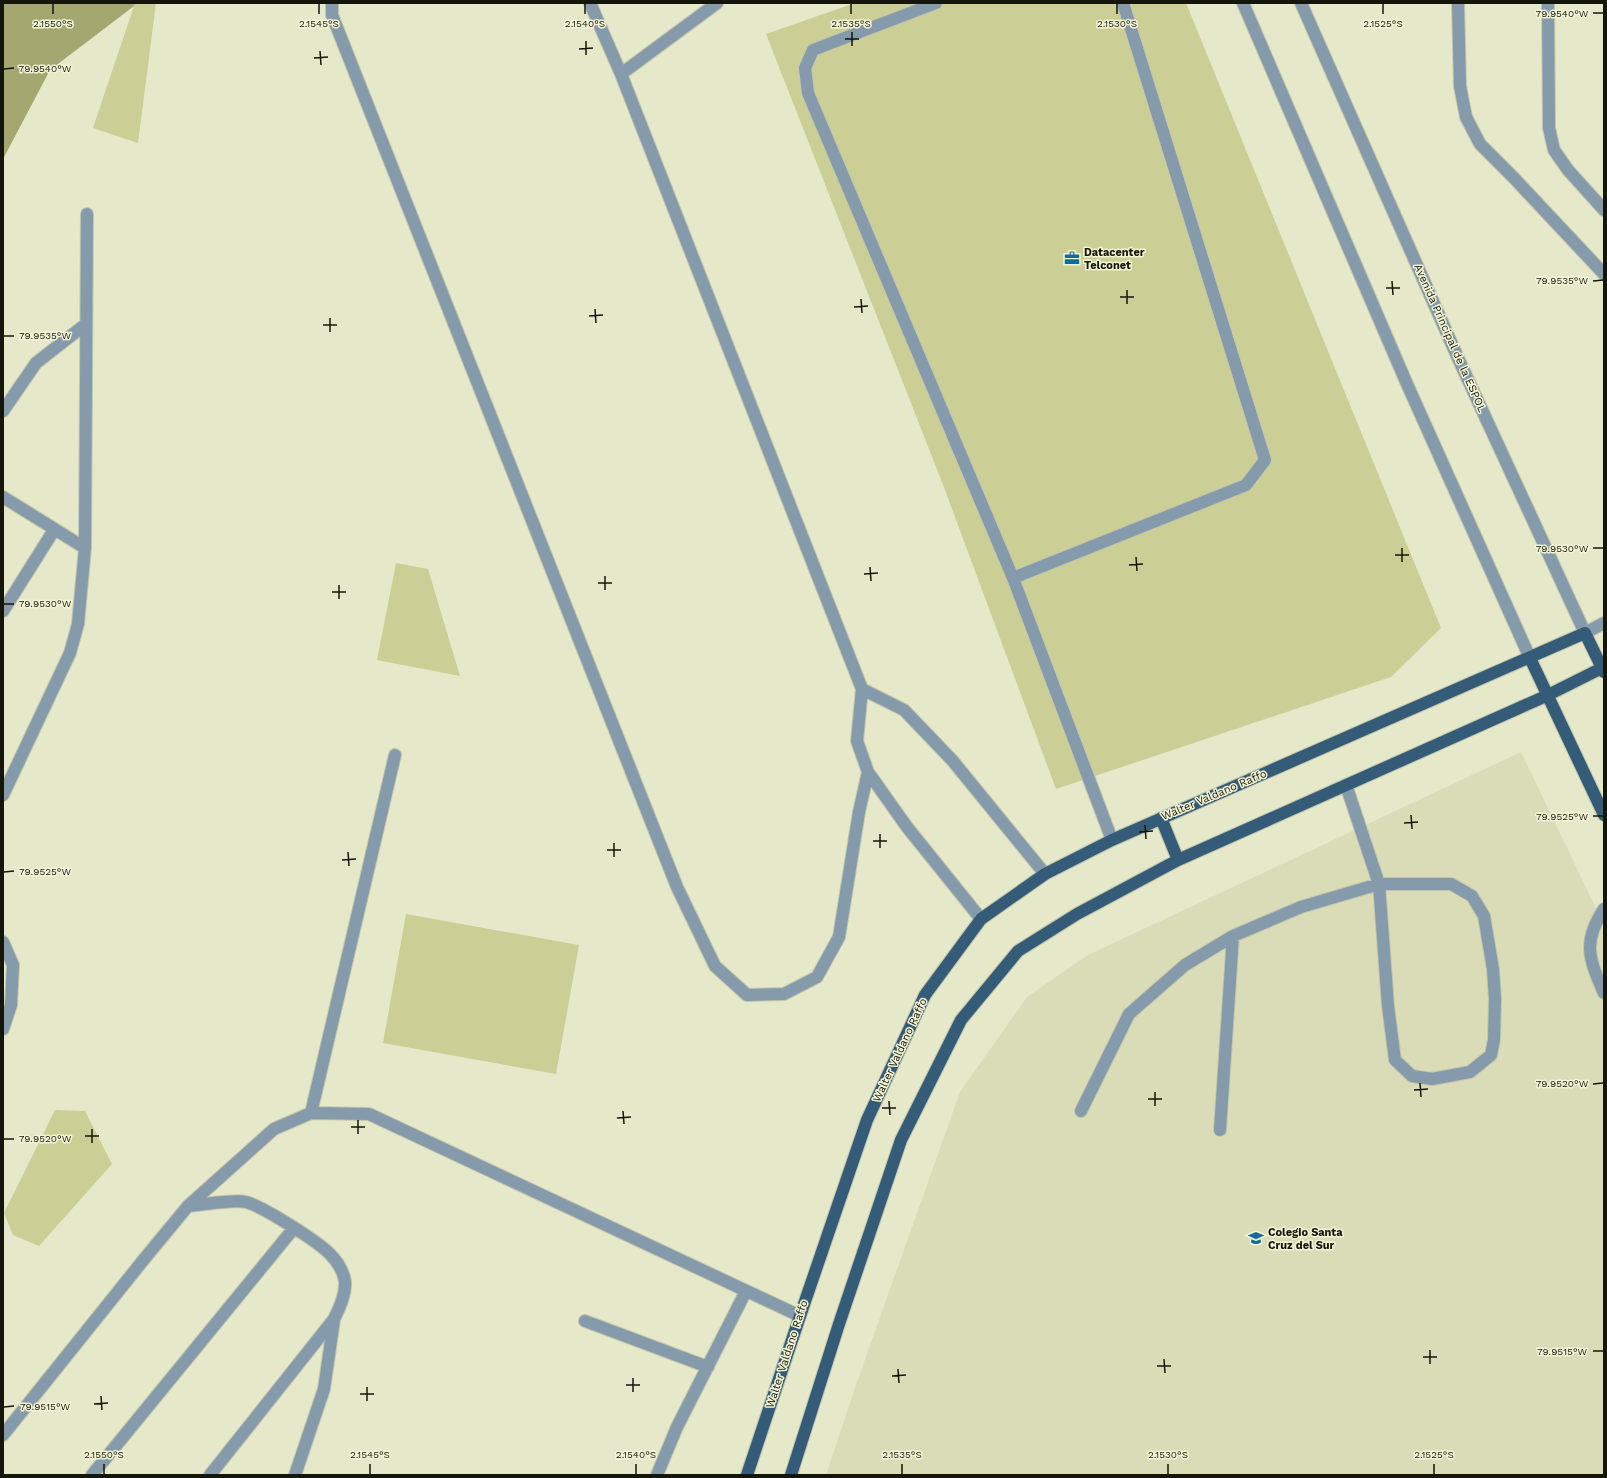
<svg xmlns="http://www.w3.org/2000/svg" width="1607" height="1478" viewBox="0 0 1607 1478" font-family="'Work Sans',sans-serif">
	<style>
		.built { fill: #d9dcb6 }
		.forest { fill: #a4a870 }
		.building { fill: #cbcf95 }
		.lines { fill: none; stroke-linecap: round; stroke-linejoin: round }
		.minor-casing { stroke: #c4c6ab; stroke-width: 14 }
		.major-casing { stroke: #c4c6ab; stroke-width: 14 }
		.minor { stroke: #859aaa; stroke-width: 12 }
		.major { stroke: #345c78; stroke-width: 12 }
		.ticks { fill: none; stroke: #15160b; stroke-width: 1.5 }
		.labels { text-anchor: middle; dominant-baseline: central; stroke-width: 3; stroke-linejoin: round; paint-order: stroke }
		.poi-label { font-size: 11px; font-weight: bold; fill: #15160b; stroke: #f3f5d6; text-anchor: start }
		.street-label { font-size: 11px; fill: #15160b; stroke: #f3f5d6 }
		.ticks-label { font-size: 10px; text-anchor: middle; fill: #15160b; stroke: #f3f5d6; stroke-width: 3; stroke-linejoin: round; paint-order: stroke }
	</style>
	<rect width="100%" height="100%" fill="#e5e8c9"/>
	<path class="built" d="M1521,752l83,173v550h-778l30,-90 104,-293 67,-95 61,-42z"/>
	<path class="forest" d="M3,3h135l-88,67 -47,89z"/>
	<path class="building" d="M135,3h21l-18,140 -45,-15z
		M855,3h331l255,625 -50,49 -335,112 -114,-307 -176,-448z
		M396,563l32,6 32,107 -83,-16z
		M406,914l173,31 -23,129 -173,-31z
		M55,1110l30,1 27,53 -73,82 -26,-11 -9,-22z"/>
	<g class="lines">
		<g class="minor-casing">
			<path id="minor" d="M332,3v12l345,872 38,79 32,29 37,-1 33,-17 22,-40 20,-125 9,-40
				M590,3l31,71 241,615 -5,52 11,31 39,55 74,92
				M936,3l-123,47 -8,18 3,25 205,485 99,262
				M1243,3l164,381 123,274
				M1301,3l157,355 127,275 19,-10
				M1458,3l2,83 6,31 14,27 33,33 91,97
				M1548,3l1,125 5,22 14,20 36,40
				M621,74l96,-71
				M3,411l33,-48 50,-39
				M3,497l82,51
				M1013,578l233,-93 19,-25 -142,-457
				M3,611l51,-81
				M862,689l42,21 48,50 93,114
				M3,795l67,-142 8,-29 7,-76 2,-334
				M1604,909c-22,33 -15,50 0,84
				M3,942l10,23 -2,40 -8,24
				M1081,1111l48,-97 56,-49 48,-29 68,-29 78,-23h72l21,12 12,20 9,53 2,30 -1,41 -3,15 -21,17 -38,7 -20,-3 -17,-16 -7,-54 -9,-122 -33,-99
				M311,1113l84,-358
				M1220,1130l13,-194
				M188,1206c15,-1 45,-7 58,-4 18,5 71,39 84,52 7,7 13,17 15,27 1,13 -5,26 -11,38l-124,156
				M585,1321l123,46
				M3,1435l142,-177 43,-52 86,-77 37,-16 58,1 431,202
				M92,1475l202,-247
				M295,1475l29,-86 10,-69
				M657,1475l20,-48 69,-136"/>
		</g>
		<g class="major-casing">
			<path id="major" d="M1530,658l74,157
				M1161,818l17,42
				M747,1475l53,-159 67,-196 58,-125 56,-76 64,-45 67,-34 473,-207 19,39
				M791,1475l48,-151 62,-184 60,-120 57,-69 59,-37 101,-54 368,-164 56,-28"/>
		</g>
		<use href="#minor" class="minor"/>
		<use href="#major" class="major"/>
	</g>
	<path class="ticks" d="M53,4v10M319,4v10M585,4v10M851,4v10M1117,4v10M1383,4v10M1593,13h10M852,32v14M845,39h14M586,41v14M579,49l14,-1M320,51l1,14M314,58l14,-1M4,69l10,-1M1392,281l1,14M1593,281l10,-1M1386,288h14M1127,290v14M1120,297h14M861,299l1,14M854,307l14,-1M595,309l1,14M589,316l14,-1M330,318v14M323,325h14M4,336h10M1402,548v14M1593,548h10M1395,555h14M1136,557l1,14M1129,565l14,-1M870,567l1,14M864,574l14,-1M605,576v14M598,583h14M339,585v14M332,592h14M4,604h10M1411,815l1,14M1593,816h10M1404,823l14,-1M1145,825l1,14M1139,832l14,-1M880,834v14M873,841h14M614,843v14M607,850h14M348,852l1,14M342,860l14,-1M4,872l10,-1M1420,1083l1,14M1593,1084l10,-1M1414,1090l14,-1M1155,1092v14M1148,1099h14M889,1101l1,14M882,1108h14M623,1111l1,13M617,1118l14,-1M358,1120v14M351,1127h14M92,1129v14M85,1136h14M4,1139h10M1430,1350v14M1593,1351h10M1423,1357h14M1164,1359l1,14M1157,1366h14M898,1369l1,14M892,1376l14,-1M633,1378v14M626,1385h14M367,1387v14M360,1394h14M101,1396l1,14M94,1404l14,-1M4,1407l10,-1M104,1464v10M370,1464v10M636,1464v10M902,1464v10M1168,1464v10M1434,1464v10"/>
	<defs>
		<g id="office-bare" transform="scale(1.2)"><path d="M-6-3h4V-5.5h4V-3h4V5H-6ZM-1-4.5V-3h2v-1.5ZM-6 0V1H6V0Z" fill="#166a9b" stroke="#f3f5d6" stroke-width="2.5" paint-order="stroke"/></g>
		<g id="university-bare" transform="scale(1.2)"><path d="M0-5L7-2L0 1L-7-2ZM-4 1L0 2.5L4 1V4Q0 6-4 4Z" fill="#166a9b" stroke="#f3f5d6" stroke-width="2.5" paint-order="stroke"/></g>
	</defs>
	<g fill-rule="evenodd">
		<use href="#office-bare" x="1072" y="258"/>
		<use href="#university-bare" x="1256" y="1238"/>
	</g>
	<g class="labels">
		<g class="poi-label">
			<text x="1084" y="252">Datacenter<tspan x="1084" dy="13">Telconet</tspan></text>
			<text x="1268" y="1232">Colegio Santa<tspan x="1268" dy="13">Cruz del Sur</tspan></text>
		</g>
		<g class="street-label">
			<text transform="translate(1450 338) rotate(66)">Avenida Principal de la ESPOL</text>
			<text transform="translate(1214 795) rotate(-23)">Walter Valdano Raffo</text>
			<text transform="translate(900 1050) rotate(-65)">Walter Valdano Raffo</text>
			<text transform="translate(787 1354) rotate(-72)">Walter Valdano Raffo</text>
		</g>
	</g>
	<g class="ticks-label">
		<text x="1562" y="17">79.9540°W</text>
		<text x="53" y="27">2.1550°S</text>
		<text x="319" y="27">2.1545°S</text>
		<text x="585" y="27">2.1540°S</text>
		<text x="851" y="27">2.1535°S</text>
		<text x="1117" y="27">2.1530°S</text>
		<text x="1383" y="27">2.1525°S</text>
		<text x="45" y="72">79.9540°W</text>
		<text x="1562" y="284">79.9535°W</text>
		<text x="45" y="339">79.9535°W</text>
		<text x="1562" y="552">79.9530°W</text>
		<text x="45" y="607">79.9530°W</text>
		<text x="1562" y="820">79.9525°W</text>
		<text x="45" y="875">79.9525°W</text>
		<text x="1562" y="1087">79.9520°W</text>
		<text x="45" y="1142">79.9520°W</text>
		<text x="1562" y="1355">79.9515°W</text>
		<text x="45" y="1410">79.9515°W</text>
		<text x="104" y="1458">2.1550°S</text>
		<text x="370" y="1458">2.1545°S</text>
		<text x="636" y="1458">2.1540°S</text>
		<text x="902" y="1458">2.1535°S</text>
		<text x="1168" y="1458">2.1530°S</text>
		<text x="1434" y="1458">2.1525°S</text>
	</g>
	<rect width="1607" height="1478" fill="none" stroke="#15160b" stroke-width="8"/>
</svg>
